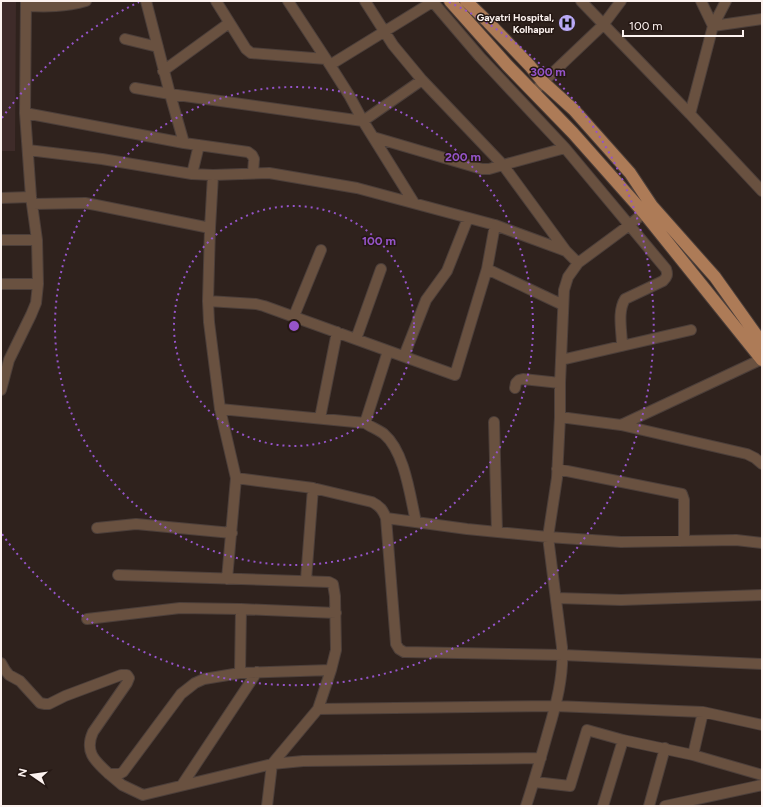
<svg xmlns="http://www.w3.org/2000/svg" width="763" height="807" viewBox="0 0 763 807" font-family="Figtree,sans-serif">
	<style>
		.education { fill: #3e2b29 }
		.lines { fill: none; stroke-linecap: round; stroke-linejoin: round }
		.minor-casing { stroke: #4c3f3a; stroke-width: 12 }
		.major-casing { stroke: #4c3f3a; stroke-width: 14 }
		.minor { stroke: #695140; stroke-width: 10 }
		.major { stroke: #ad7b57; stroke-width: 12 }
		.ring { fill: none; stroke: #9554c9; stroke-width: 2; stroke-dasharray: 2 4 }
		.labels { text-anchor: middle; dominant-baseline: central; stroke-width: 3; stroke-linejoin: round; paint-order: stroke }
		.poi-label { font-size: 10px; font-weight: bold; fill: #fcf2ef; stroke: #251814; text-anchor: end }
		.centre { fill: #9554c9; stroke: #251814; stroke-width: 2 }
		.ring-label { font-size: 12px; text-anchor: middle; font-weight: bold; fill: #9554c9; stroke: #251814; stroke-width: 3; stroke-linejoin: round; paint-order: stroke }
	</style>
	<rect width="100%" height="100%" fill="#2f221d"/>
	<path class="education" d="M1,1h15l-1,150h-14z"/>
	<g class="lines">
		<g class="minor-casing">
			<path id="minor" d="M146,1l24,93 193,27 59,-41 -29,-35 -28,-44
				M216,1l30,48 5,4 75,6
				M288,1l42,64 19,30 14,26 51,82
				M581,1l109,113
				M701,1l12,25
				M433,2l47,55 85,91 101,121c2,6 1,8 -3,12l-38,18c-8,13 -3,32 -3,47
				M26,6c21,1 39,1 60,-5
				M762,19l-49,7 -23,88 72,77
				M713,26l13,-25
				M125,39l33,8
				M330,65l104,-64
				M163,71l66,-48
				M422,80l81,85 63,86
				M135,88l35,6 14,49 64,9 4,3 2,4 -1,14
				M534,92l9,-10 60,-57 18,-24
				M25,113l159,30
				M373,137l109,32h7l14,-4 62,-17
				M28,150l74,9 90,15 21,1 56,-2 88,15 138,37 71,26 12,12
				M192,174l7,-29
				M1,198l30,-1
				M33,204l52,-1 11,2 114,23 3,-53
				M210,228l-2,73 1,21 11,87 16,69 -9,101
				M1,240h36
				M487,269l76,36
				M1,284h37
				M208,301l48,3 8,2 191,69 32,-106 8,-44
				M294,316l27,-66
				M356,339l25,-70
				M404,356l22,-56 21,-29 21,-53
				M561,360l130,-30
				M515,388l1,-5 3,-3 4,-1 37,4
				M1,390l8,-30 22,-45 5,-12 2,-19 -1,-44 -6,-43 -6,-84 1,-112
				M220,409l145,14c6,4 14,7 19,11 21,18 26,62 32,88
				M560,417l61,8 126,29 8,4 7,6
				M320,418l17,-86
				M494,422l3,110
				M365,423l23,-72
				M621,425l141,-66
				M557,469l125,25 2,6v40
				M236,478l77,10 59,14c8,4 11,8 14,16l10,126 3,5 5,3 159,3 199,9
				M386,518l81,11 81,8 73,5 115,-2 26,3
				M97,528l39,-4 96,9
				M118,575l211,7 4,2 2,12 1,54 -5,20
				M306,580l7,-92
				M556,598l65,2 141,-5
				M87,619l93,-11 61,1 95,4
				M1,663l4,7 4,5 11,6 20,22 5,1h4l16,-8 56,-21h6l2,3 -2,5 -34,49c-9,20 2,29 16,42h10l4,-2 58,-78 14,-11 9,-4 36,-6 91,-3 -13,39 237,-3 148,6 59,13
				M240,673l1,-64
				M693,755l10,-43
				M109,774l13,11 21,10 129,-31 31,-3 238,-3
				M535,782l35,4 17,-56 36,10 70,15 69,20
				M182,785l75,-113
				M267,806l5,-42 46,-55
				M526,806c8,-24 15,-49 22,-74 8,-27 16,-56 14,-85l-14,-110 9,-59 3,-61v-34l4,-93 4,-13 10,-14 50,-37 22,-18
				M603,806l20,-66
				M649,806l16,-58
				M665,806l97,-21"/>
		</g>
		<g class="major-casing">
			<path id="major" d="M450,1l57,64 66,68 71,80 118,147
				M466,1l22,21 42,44 13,16 31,28 56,63 22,33 63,71 47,66"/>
		</g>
		<use href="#minor" class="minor"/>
		<use href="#major" class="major"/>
	</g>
	<g class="ring">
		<circle cx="294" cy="326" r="120"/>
		<circle cx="294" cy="326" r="239"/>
		<path d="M2 118A359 359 0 0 1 139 2M449 2A359 359 0 1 1 2 534"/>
	</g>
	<defs>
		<g id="hospital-disc" transform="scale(0.9)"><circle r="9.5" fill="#baaaf6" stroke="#251814"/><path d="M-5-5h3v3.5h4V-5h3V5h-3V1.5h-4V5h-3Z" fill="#111"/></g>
	</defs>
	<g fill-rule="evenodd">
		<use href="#hospital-disc" x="567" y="23"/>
	</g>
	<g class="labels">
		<g class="poi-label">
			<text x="554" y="17">Gayatri Hospital,<tspan x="554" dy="12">Kolhapur</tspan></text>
		</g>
	</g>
	<circle cx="294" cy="326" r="6" class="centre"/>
	<g class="ring-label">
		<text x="548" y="76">300 m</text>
		<text x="463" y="161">200 m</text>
		<text x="379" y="245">100 m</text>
	</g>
	<rect width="763" height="807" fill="none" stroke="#fcf2ef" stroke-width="4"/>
	<g transform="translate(32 775) rotate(283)" stroke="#251814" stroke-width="3" paint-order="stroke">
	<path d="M0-3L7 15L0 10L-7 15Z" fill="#fcf2ef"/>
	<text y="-6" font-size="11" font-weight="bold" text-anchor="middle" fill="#fcf2ef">N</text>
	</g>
	<path d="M623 30v6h120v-6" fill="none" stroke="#fcf2ef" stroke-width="2"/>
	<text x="629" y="30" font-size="12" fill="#fcf2ef" stroke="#251814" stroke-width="3" paint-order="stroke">100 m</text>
</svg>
